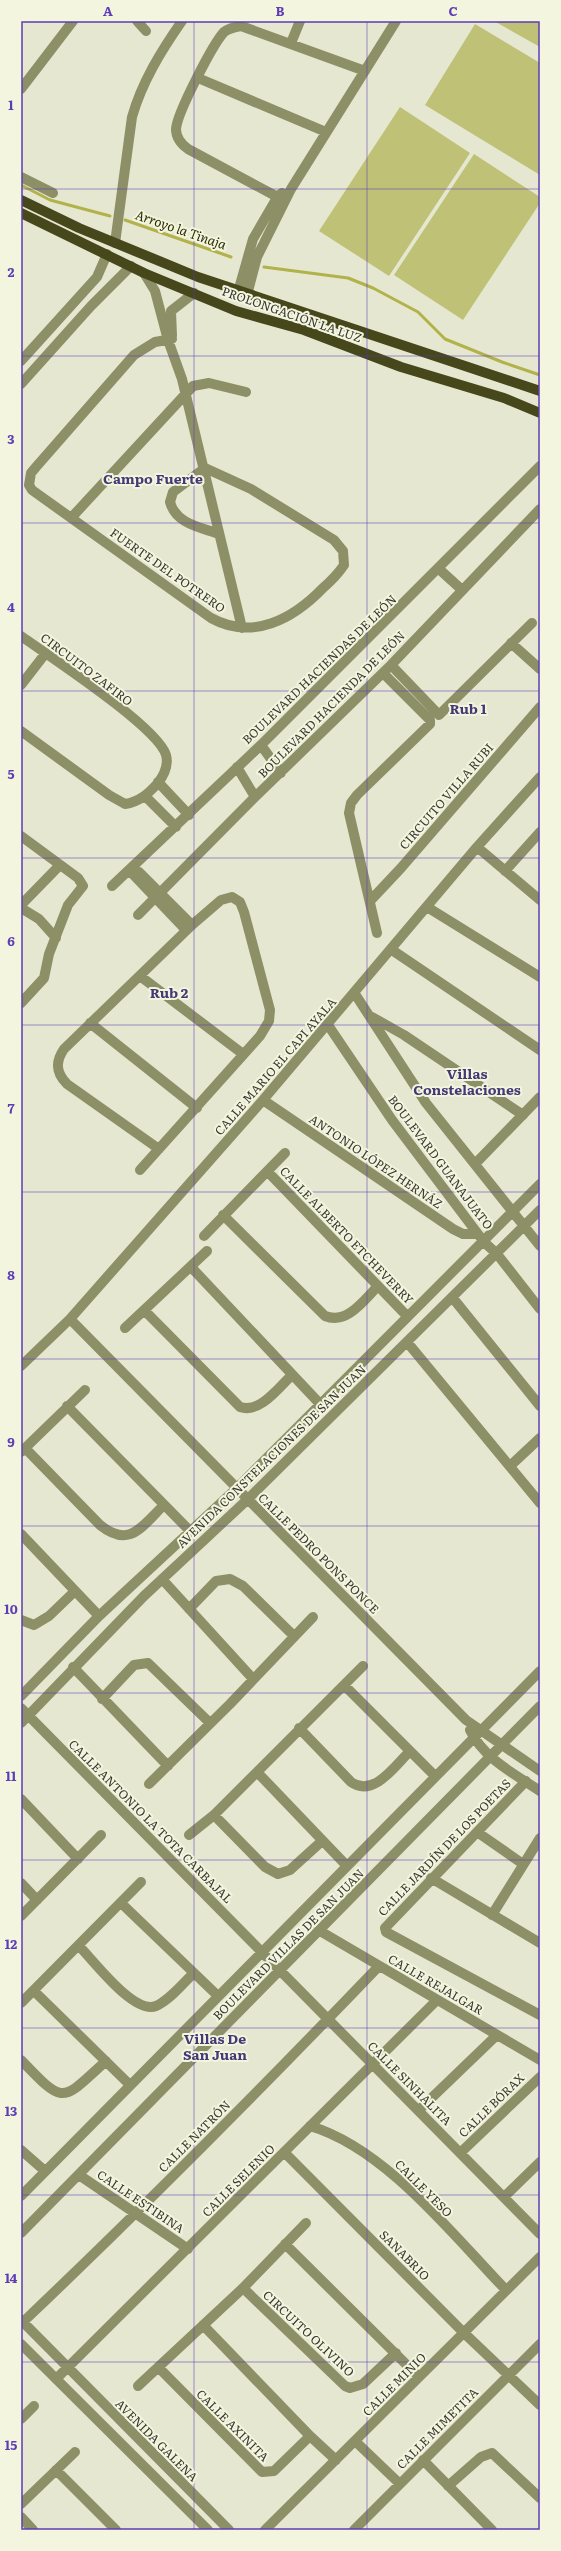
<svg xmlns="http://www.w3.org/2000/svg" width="561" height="2551" viewBox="0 0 561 2551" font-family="Literata,serif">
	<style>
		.green { fill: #bfc177 }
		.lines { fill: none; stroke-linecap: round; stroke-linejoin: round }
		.stream { stroke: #b1b24a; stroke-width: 3 }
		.minor { stroke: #8d8f66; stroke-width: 10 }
		.major { stroke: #46471a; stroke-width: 10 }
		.grid { fill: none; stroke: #5d3db5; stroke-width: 1; stroke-opacity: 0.55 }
		.labels { text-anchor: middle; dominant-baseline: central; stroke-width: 4; stroke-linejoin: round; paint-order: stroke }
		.street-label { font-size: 12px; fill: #383830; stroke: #f3f5de }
		.water-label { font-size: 13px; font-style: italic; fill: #2c2c00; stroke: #f3f5de }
		.quarter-label { font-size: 14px; font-weight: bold; fill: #443875; stroke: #f3f5de }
		.neatline { fill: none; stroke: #5d3db5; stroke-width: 1.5 }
		.grid-label { font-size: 13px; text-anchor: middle; font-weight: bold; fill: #5d3db5 }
	</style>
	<rect width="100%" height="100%" fill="#e6e7d1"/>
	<path class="green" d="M494,21h46v26z
		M475,24l65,39v112l-115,-70z
		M400,107l70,46 -81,123 -70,-45z
		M474,154l66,43v6l-77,117 -69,-45z"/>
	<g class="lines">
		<path class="stream" d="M21,185l29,15 60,16
			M125,220l106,37
			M264,267l84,11 25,10 45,24 27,27 57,23 38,13"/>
		<path class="minor" d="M137,21l9,10
			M291,43l9,-22
			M198,78l128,54
			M21,89l52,-68
			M21,177l32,16
			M285,201l-97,-52c-7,-5 -12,-11 -12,-20 1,-16 37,-85 48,-97 5,-4 11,-5 17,-6l124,45
			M115,243l17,-126c10,-35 29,-66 50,-96
			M144,273l11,18 13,49 14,39 60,249
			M238,292l15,-53 25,-43 4,-3
			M247,295l10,-38 34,-68 105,-168
			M172,336l-1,-25 23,-18
			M172,339l-17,3 -21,13 -98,112 -5,6 -2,12 3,5 179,128c42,23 82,1 112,-30 8,-7 15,-14 21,-23l-1,-14 -9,-11 -83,-51 -46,-21 -32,24 -3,10c6,22 30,25 49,32
			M21,361l76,-84 10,-23
			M21,384l70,-78 40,-40
			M72,517l121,-131 16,-3 37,9
			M439,569l22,20
			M21,636c28,20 137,91 145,119 3,11 -2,20 -8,28 -10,11 -19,19 -33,21l-16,-9 -88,-64
			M511,643l29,26
			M391,665l48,50 93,-92
			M21,685l24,-31
			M261,745l20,28
			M237,767l18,30
			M158,782l31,33
			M145,796l31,31
			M21,836l57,42 5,8 -15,19 -19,49 -5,24 -23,25
			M477,847l63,53
			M129,870l57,60
			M505,871l35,-39
			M139,872l53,53
			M112,886l149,-141 279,-279
			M370,901l31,-33 139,-161
			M21,905l38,-39
			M427,907l113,70
			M21,908l18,11 17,19
			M138,915l117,-118 136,-132 149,-156
			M377,933l-28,-120 2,-10 6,-8 73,-71v-4l-47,-47
			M392,950l148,100
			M140,976l103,78
			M355,994l71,109 114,143
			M372,1017l32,18 119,80
			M90,1023l107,85
			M328,1025l64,95 92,122 13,12 43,55
			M263,1100l190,129 10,5h15
			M475,1164l65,-67
			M140,1170l120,-134 9,-15 1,-11 -26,-98 -4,-10 -8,-5 -11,3 -29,25 -128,124c-9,13 -8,24 3,35l92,65
			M268,1172l139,144
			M223,1215l102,101c22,9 39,-16 53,-30
			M204,1236l81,-83
			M191,1267l130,138
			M452,1297l88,109
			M145,1311l95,96c20,7 39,-20 52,-32
			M70,1319l396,401 74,51
			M125,1328l82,-77
			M407,1342l133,161
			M21,1366l49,-47 193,-219 214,-253 63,-70
			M67,1406l123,125
			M25,1448l75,77c30,24 42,1 64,-20
			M21,1452l64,-62
			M510,1466l30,-28
			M21,1534l78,82
			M162,1579l91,100
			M189,1609l27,-28 14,-2 13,7 51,50
			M21,1620l13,5 15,-9 26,-25
			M73,1667l95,99
			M344,1685l91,91
			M21,1696l78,-80 137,-127 304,-305
			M102,1699l32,-34 14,-2 62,60
			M21,1708l519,526
			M21,1723l123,-127 103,-96 293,-290
			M299,1728l52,54c22,16 44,-16 58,-30
			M470,1730c14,29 45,44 70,61
			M257,1772l89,93
			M526,1781l-141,147 1,4 154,83
			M149,1784l81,-80 83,-87
			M21,1799l57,60
			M214,1815l51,52 13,7 12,-4 32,-29
			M477,1832l46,32
			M189,1835l25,-20 149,-149
			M431,1878l109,65
			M21,1883l16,17
			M121,1903l97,93
			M492,1915l48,-77
			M21,1916l80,-81
			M320,1931l220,129
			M79,1946c15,15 55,69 77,60 14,-6 27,-23 38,-33
			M34,1991l96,94
			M21,2003l120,-121
			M21,2060c44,46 40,42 85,1
			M419,2110l78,-75
			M310,2126c75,22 142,108 195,163
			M21,2150l24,21
			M284,2152l179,180 77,73
			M460,2153l80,-76
			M79,2175l109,74
			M21,2196l519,-525
			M504,2197l36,-35
			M21,2233l519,-527
			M285,2244l134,133
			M243,2288l102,98 5,2 13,-4 33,-31
			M21,2320l208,210
			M23,2322c122,-116 240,-235 356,-356
			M203,2325l107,111 26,24
			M21,2344l187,186
			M158,2367l104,105 12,-1 36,-35
			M56,2379l381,-379
			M138,2386l105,-98 63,-65
			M21,2419l13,-13
			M355,2441l45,43
			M423,2460l69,70
			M56,2470l60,60
			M448,2486l33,-29 11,-4 48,45
			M21,2504l54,-52
			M21,2517l12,13
			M265,2530l275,-273
			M354,2530l186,-186"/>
		<path class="major" d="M21,200l58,28 119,49 342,114
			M21,213l123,60 92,38 68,19 97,37 103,31 36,15"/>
	</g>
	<path class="grid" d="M194,21v2509M367,21v2509M21,189h519M21,356h519M21,523h519M21,691h519M21,858h519M21,1025h519M21,1192h519M21,1359h519M21,1526h519M21,1693h519M21,1860h519M21,2028h519M21,2195h519M21,2362h519"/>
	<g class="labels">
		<g class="street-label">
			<text transform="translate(292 314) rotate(19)">PROLONGACIÓN LA LUZ</text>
			<text transform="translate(168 570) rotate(35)">FUERTE DEL POTRERO</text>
			<text transform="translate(87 669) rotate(37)">CIRCUITO ZAFIRO</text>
			<text transform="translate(319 669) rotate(-44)">BOULEVARD HACIENDAS DE LEÓN</text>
			<text transform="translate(331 704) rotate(-45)">BOULEVARD HACIENDA DE LEÓN</text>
			<text transform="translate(446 796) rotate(-49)">CIRCUITO VILLA RUBI</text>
			<text transform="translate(275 1066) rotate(-49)">CALLE MARIO EL CAPI AYALA</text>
			<text transform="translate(376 1161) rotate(34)">ANTONIO LÓPEZ HERNÁZ</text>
			<text transform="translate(441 1162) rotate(53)">BOULEVARD GUANAJUATO</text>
			<text transform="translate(347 1235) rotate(46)">CALLE ALBERTO ETCHEVERRY</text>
			<text transform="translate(271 1456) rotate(-44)">AVENIDA CONSTELACIONES DE SAN JUAN</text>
			<text transform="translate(319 1553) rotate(45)">CALLE PEDRO PONS PONCE</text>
			<text transform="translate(151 1821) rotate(45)">CALLE ANTONIO LA TOTA CARBAJAL</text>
			<text transform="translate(444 1847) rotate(-46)">CALLE JARDÍN DE LOS POETAS</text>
			<text transform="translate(288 1944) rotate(-45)">BOULEVARD VILLAS DE SAN JUAN</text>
			<text transform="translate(436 1984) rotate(30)">CALLE REJALGAR</text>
			<text transform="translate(410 2083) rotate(45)">CALLE SINHALITA</text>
			<text transform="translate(491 2105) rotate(-44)">CALLE BÓRAX</text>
			<text transform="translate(194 2136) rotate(-45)">CALLE NATRÓN</text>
			<text transform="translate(238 2180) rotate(-45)">CALLE SELENIO</text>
			<text transform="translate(424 2188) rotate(45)">CALLE YESO</text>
			<text transform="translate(141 2201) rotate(34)">CALLE ESTIBINA</text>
			<text transform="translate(405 2255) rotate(45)">SANABRIO</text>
			<text transform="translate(309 2333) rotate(43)">CIRCUITO OLIVINO</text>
			<text transform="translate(394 2384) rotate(-45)">CALLE MINIO</text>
			<text transform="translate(233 2425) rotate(45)">CALLE AXINITA</text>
			<text transform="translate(437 2428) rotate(-45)">CALLE MIMETITA</text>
			<text transform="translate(157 2440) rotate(45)">AVENIDA GALENA</text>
		</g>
		<g class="water-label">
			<text transform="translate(181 229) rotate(19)">Arroyo la Tinaja</text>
		</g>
		<g class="quarter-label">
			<text x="153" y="478">Campo Fuerte</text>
			<text x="468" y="708">Rub 1</text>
			<text x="169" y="992">Rub 2</text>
			<text x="467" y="1073">Villas<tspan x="467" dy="16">Constelaciones</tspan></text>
			<text x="215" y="2038">Villas De<tspan x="215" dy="16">San Juan</tspan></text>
		</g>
	</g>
	<rect width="561" height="2551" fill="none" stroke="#f3f5de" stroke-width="44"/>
	<rect x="22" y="22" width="517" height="2507" class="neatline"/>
	<g class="grid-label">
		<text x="108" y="16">A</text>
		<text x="280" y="16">B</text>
		<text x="453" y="16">C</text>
		<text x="11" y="110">1</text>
		<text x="11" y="277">2</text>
		<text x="11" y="444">3</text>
		<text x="11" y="612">4</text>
		<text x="11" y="779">5</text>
		<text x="11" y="946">6</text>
		<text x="11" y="1113">7</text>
		<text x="11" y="1280">8</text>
		<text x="11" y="1447">9</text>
		<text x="11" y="1614">10</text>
		<text x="11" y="1781">11</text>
		<text x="11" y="1949">12</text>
		<text x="11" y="2116">13</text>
		<text x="11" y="2283">14</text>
		<text x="11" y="2450">15</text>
	</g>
</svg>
